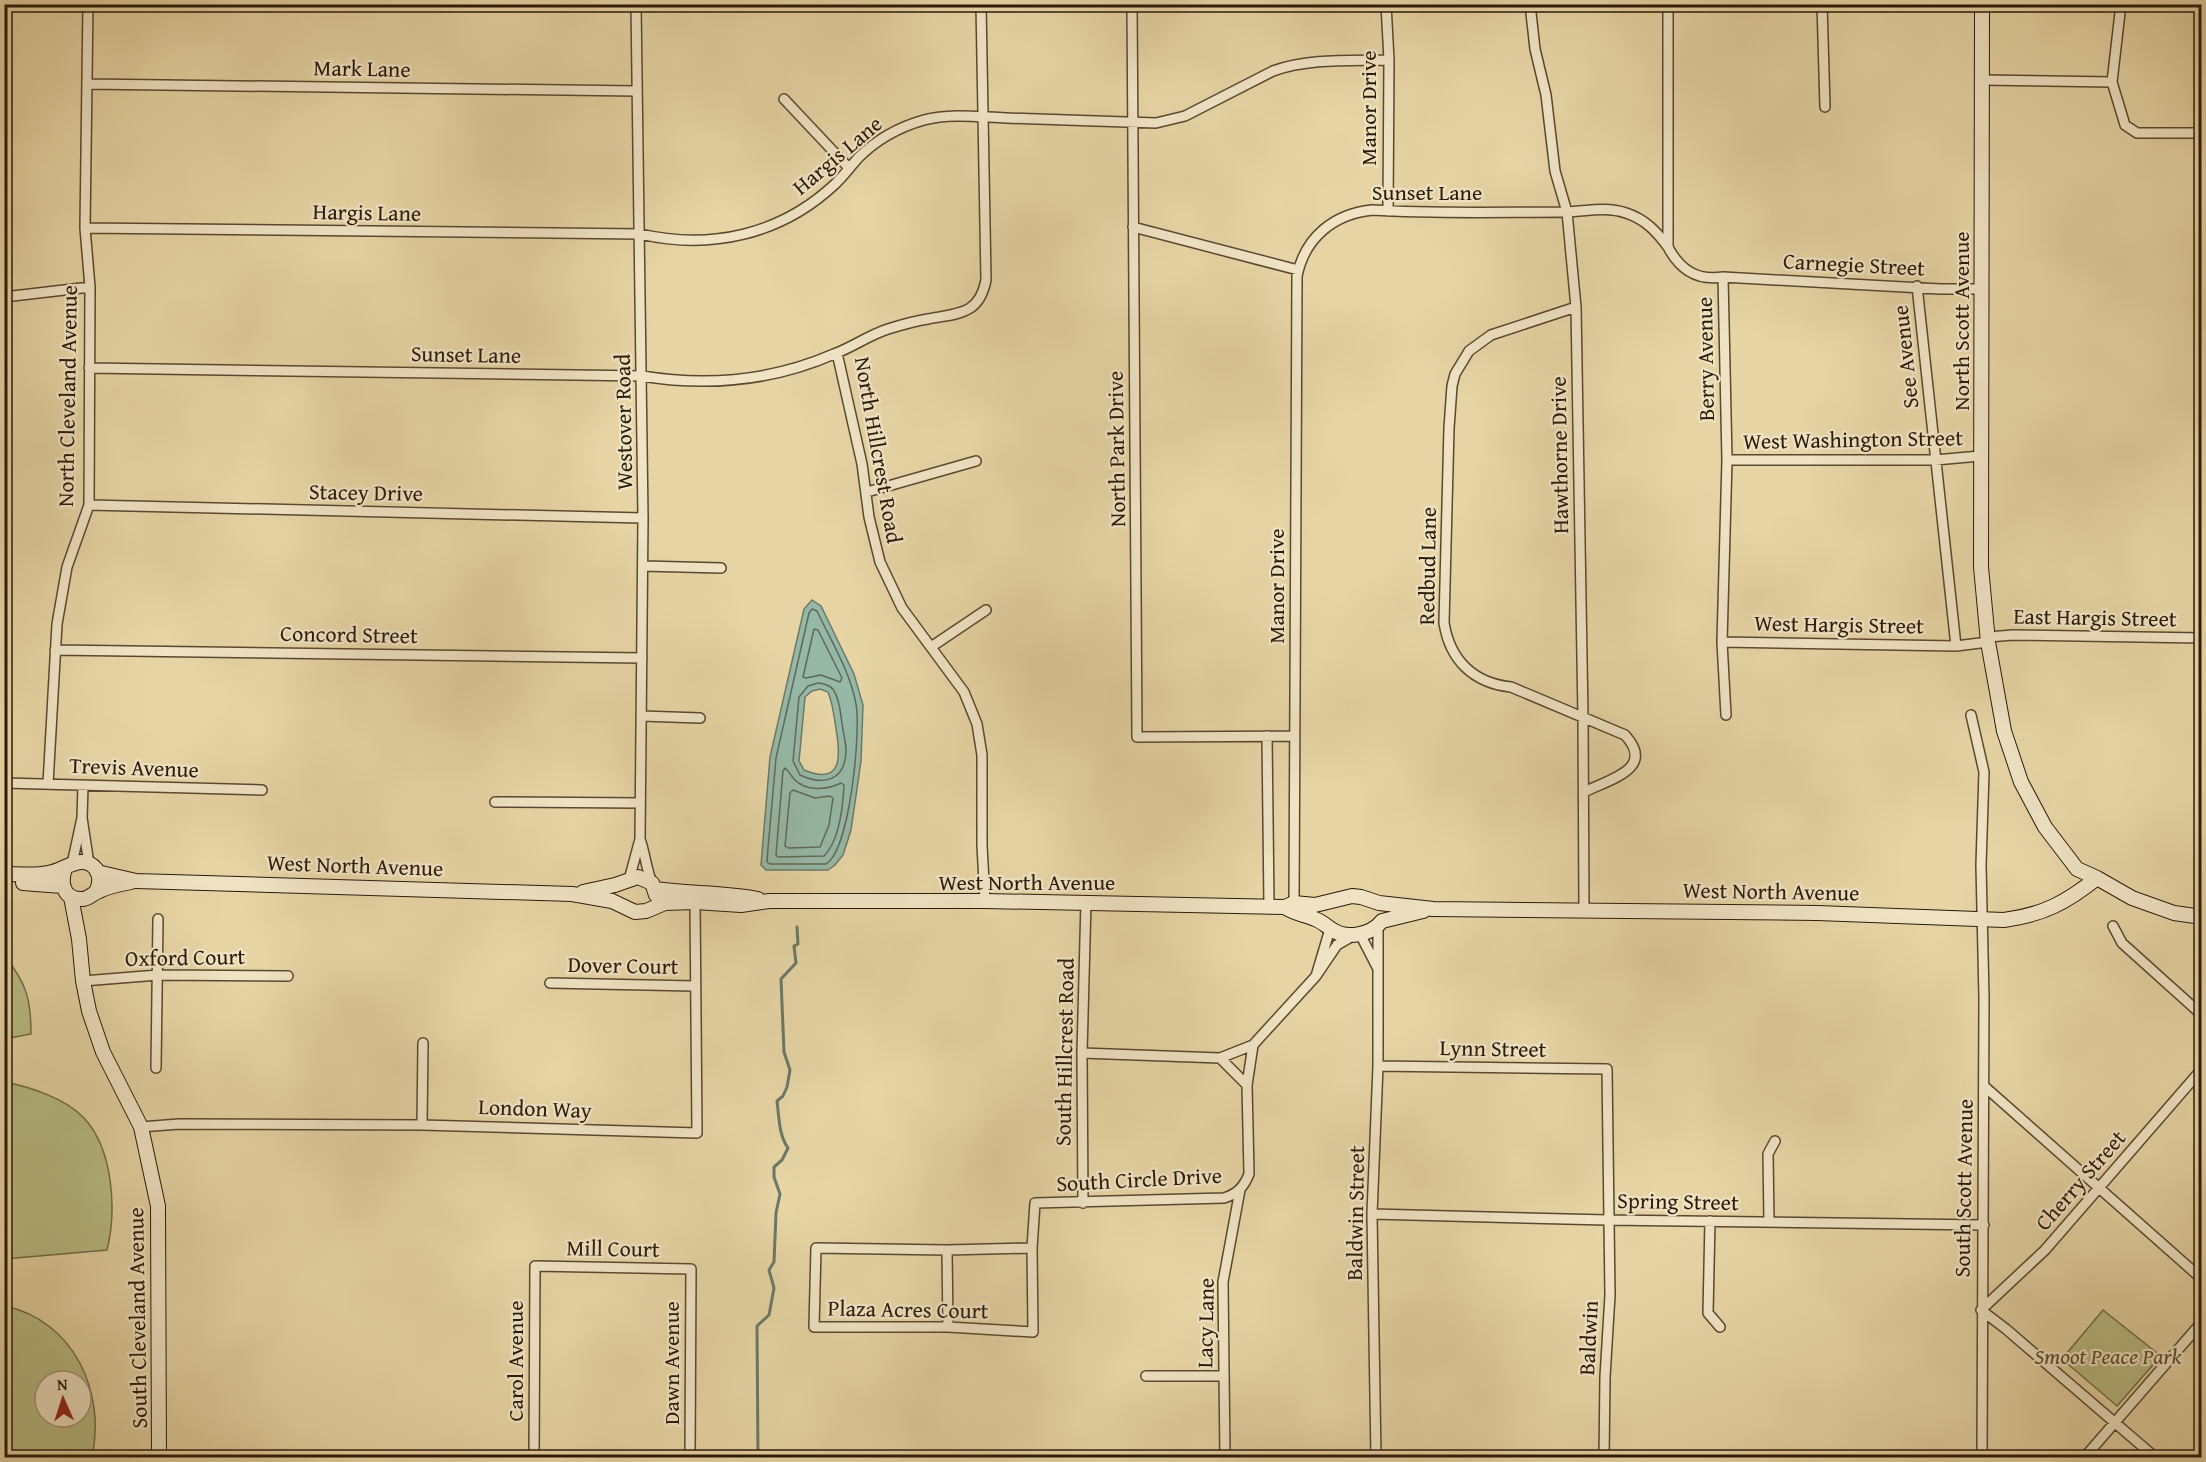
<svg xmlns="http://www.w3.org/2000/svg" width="2206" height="1462" viewBox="0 0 2206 1462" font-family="'Gentium Book Plus',serif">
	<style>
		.green { fill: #b8bc84; stroke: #726b46; stroke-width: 1.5; fill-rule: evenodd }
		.water { fill: #96b8a7; stroke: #6b7968; stroke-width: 1.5; fill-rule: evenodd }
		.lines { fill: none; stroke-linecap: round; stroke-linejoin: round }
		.shore { stroke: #606958; stroke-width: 1.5 }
		.stream { stroke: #6b7968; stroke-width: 3 }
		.street-casing { stroke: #5a4830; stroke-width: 12 }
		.secondary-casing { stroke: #2b1a09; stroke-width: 16 }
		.street { stroke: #efe3c4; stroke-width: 9 }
		.secondary { stroke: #efe3c4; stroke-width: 14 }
		.labels { text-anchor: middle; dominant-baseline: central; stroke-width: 4.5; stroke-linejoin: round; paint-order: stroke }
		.street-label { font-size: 22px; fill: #2b1a09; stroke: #efe3c4 }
		.park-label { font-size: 22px; font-style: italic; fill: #554b2e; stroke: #efe3c4 }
	</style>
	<rect width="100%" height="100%" fill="#e6d4a4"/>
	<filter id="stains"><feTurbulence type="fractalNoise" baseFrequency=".00333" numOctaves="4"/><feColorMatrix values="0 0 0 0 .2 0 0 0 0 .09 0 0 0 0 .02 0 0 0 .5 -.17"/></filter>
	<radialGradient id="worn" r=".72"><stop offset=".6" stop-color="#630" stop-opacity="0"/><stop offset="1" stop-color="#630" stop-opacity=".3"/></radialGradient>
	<path class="green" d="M5,957c22,26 26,44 26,77l-26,5z
		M5,1082c25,5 60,16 79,36 29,31 33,92 23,132l-102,9z
		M5,1306c69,15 101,86 87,151h-87zM45,1381h36v36h-36z
		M2103,1310l54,43 2,5 -42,48 -55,-47z"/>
	<path class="water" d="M812,600l9,6 33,68 9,31 -2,56 -10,69 -8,25 -8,10 -7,5h-62l-5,-5 9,-108 34,-148zM820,689l8,3c5,12 6,24 8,37 5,28 6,57 -32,41l-5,-9 6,-64 7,-6z"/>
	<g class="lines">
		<path class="shore" d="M812,609l5,2c14,30 33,60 39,93 5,27 -6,146 -30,160h-56l-3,-2 1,-14 8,-90 33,-145z
			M814,629l4,1 24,48 -2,4 -19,-7 -15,3 -3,-1z
			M818,683c6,1 13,2 16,8 6,9 6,21 8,32 1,9 4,19 4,28 -1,30 -22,35 -46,24l-7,-14 6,-64 9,-11z
			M785,768c4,3 5,7 9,11 12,13 33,11 47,4l3,2c-1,21 -4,55 -20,71l-46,1 -2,-2 7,-84z
			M793,790l22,8 15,-2 3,2 -4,27 -9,22 -32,1 -3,-2 5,-53z"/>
		<path class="stream" d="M758,1458l-1,-132 12,-11 5,-27 -5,-18 5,-8 2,-49 4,-19 -6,-17v-10l8,-7 6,-12c-9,-12 -9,-31 -11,-47l6,-5 4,-9 3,-17 -6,-18 -3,-73 15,-16 -2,-17 4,-2 -1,-17"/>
		<g class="street-casing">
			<path id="street" d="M1132,4l5,733 157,-1
				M1386,4l3,56 -1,151
				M1530,4l5,45 11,46 9,76 12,41 9,95 7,410 1,192
				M1668,4v243c12,23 29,34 55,30l217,12h42
				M1822,4l3,103
				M1982,80l130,2 13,43 12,8h65
				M2112,82l9,-78
				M88,84l548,7
				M784,99l65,69
				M1133,227l165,43
				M85,228l555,6c71,16 140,1 194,-49 9,-8 16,-18 24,-27 18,-18 41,-31 66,-38 27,-7 55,-3 82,-2 50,2 100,3 150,5l29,-7 88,-45c36,-13 77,-10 116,-11
				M1723,277l4,183 -5,182 4,73
				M1917,286l39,360
				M4,297l86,-10
				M1576,307l-85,28 -22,16 -14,23 -3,12 -3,42 -5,195c6,37 29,60 67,64l114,48c31,34 -15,44 -41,57
				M837,353l25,111 7,53 11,45 22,46 62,84 13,32 5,31v90l3,56
				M89,368l553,8c67,11 130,5 192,-22 19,-7 35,-19 54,-25 13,-4 26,-8 40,-10 29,-6 51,-3 58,-39l-5,-276
				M1727,460h208l45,-4
				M867,492l109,-31
				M89,505l554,13
				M643,566l78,2
				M1988,637l25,-2 189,3
				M1722,642l234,4 32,-4
				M931,647l55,-37
				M55,650l587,8
				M1971,715l13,57 -3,93 3,133 -2,460
				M641,716l59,2
				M1267,736l2,169
				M4,783l258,7
				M48,784l9,-160 10,-57 22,-62 1,-218 -5,-59 3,-224
				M495,802l145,1
				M82,818l1,-32
				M640,839c5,14 6,29 12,44
				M72,864l10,-46 7,46
				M629,880l11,-41 3,-321 -7,-514
				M1294,903l3,-627c8,-39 37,-62 75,-66 63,4 127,2 190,2 22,0 42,-6 64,1 19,6 31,19 42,34
				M2113,926l9,17 80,72
				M1330,929l-14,47 21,-31 17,-10
				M1360,934l18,35v-43
				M83,981l75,-6 130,1
				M550,983l144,3
				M1082,1053l138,5 33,-13 63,-69
				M1220,1058l27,27
				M1378,1066l229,3 3,226 -5,82 -1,81
				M156,1068l2,-149
				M1984,1086l218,193
				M422,1125l1,-82
				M141,1127l38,-3 243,1 275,8 -2,-231
				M1083,1203l-1,-150 4,-151
				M1372,1214l235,6 377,5
				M1710,1221l-2,92 12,14
				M1769,1222l-1,-68 7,-13
				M1032,1248l-85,2 -131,-2 -2,79h134l85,5 -1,-84 3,-45 189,-5c13,-4 20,-11 25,-24l-2,-89 6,-40
				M947,1250l1,77
				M1146,1376h78
				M534,1458l1,-192 156,3 -1,189
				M1225,1458l-2,-176 17,-92
				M1376,1458l-4,-244 6,-148v-97
				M2084,1458l118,-136
				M2156,1458l-150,-129 -25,-19 64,-60 157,-181"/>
		</g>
		<g class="secondary-casing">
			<path id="secondary" d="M1982,4l-1,563 7,75 16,89 17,51 24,45 32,42 20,9 35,20 42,15 28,4
				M65,869c-5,13 -2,31 17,30 7,0 11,-6 17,-8 10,-5 21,-7 32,-9
				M97,872l39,9 436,13 40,7 23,11 11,-1 19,-8 30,-1 46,3 28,-4h216l300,6 9,-4 21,2 37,-9 9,1 18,6 54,6 384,4 187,7c39,-5 63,-18 93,-42
				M4,874c15,0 30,2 44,-1 16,-2 34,-21 48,-4 5,7 4,15 0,23
				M23,883l39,3
				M655,889c34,5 69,3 103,10
				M583,892l32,-7 23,-8 14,6 4,12
				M71,897l8,42 4,42 6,30 14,41 38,75 17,79 1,252
				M1285,907c9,7 19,7 30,12 6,2 10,6 16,10 15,11 40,6 51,-8l41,-10"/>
		</g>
		<use href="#street" class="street"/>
		<use href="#secondary" class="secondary"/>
	</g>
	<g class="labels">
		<g class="street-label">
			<text transform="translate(362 68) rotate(1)">Mark Lane</text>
			<text transform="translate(1368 108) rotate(-90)">Manor Drive</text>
			<text transform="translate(837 155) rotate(-40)">Hargis Lane</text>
			<text x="1427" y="192">Sunset Lane</text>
			<text transform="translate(367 212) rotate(1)">Hargis Lane</text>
			<text transform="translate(1854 264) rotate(3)">Carnegie Street</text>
			<text transform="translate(1961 321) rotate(-90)">North Scott Avenue</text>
			<text transform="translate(466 354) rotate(1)">Sunset Lane</text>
			<text transform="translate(1905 357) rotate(-96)">See Avenue</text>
			<text transform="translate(1705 359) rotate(-91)">Berry Avenue</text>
			<text transform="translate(67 396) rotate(-89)">North Cleveland Avenue</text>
			<text transform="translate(623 422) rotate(-91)">Westover Road</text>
			<text transform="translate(1853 439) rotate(-1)">West Washington Street</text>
			<text transform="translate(1116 449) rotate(-91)">North Park Drive</text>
			<text transform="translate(879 450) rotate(80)">North Hillcrest Road</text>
			<text transform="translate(1559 455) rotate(-91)">Hawthorne Drive</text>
			<text transform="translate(366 492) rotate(1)">Stacey Drive</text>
			<text transform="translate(1427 566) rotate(-89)">Redbud Lane</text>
			<text transform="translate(1276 586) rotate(-90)">Manor Drive</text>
			<text transform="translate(2095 617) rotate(1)">East Hargis Street</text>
			<text transform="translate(1839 624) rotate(1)">West Hargis Street</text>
			<text transform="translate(349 634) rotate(1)">Concord Street</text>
			<text transform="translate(134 767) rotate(2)">Trevis Avenue</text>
			<text transform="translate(355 865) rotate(2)">West North Avenue</text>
			<text x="1027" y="882">West North Avenue</text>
			<text transform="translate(1771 891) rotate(1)">West North Avenue</text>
			<text transform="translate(185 957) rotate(-1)">Oxford Court</text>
			<text transform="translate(623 965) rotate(1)">Dover Court</text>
			<text transform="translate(1493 1048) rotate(1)">Lynn Street</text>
			<text transform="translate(1064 1052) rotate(-89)">South Hillcrest Road</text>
			<text transform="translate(535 1108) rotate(2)">London Way</text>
			<text transform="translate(1139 1179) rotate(-3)">South Circle Drive</text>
			<text transform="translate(2080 1180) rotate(-49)">Cherry Street</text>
			<text transform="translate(1963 1188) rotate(-89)">South Scott Avenue</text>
			<text transform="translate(1678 1201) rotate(1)">Spring Street</text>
			<text transform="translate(1355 1213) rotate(-89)">Baldwin Street</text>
			<text transform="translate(613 1248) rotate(1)">Mill Court</text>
			<text transform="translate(908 1309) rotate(1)">Plaza Acres Court</text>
			<text transform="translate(137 1318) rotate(-91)">South Cleveland Avenue</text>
			<text transform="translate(1205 1323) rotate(-89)">Lacy Lane</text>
			<text transform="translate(1588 1338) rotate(-87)">Baldwin</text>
			<text transform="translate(515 1361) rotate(-90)">Carol Avenue</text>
			<text transform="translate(671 1363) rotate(-90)">Dawn Avenue</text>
		</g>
		<g class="park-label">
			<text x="2108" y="1356">Smoot Peace Park</text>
		</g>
	</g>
	<rect width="2206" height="1462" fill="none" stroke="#e6d4a4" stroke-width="24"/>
	<rect x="6" y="6" width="2194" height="1450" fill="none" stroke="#2b1a09" stroke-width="3"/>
	<rect x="12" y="12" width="2182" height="1438" fill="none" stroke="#2b1a09" stroke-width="1.5"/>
	<g transform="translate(63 1399) rotate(357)"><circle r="28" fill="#efe3c4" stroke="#a19379" stroke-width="1.5"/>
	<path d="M0-4.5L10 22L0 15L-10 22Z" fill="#8f2418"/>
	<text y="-9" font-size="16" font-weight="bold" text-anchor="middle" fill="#2b1a09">N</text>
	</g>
	<rect width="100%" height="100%" filter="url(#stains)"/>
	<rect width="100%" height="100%" fill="url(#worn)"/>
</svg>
